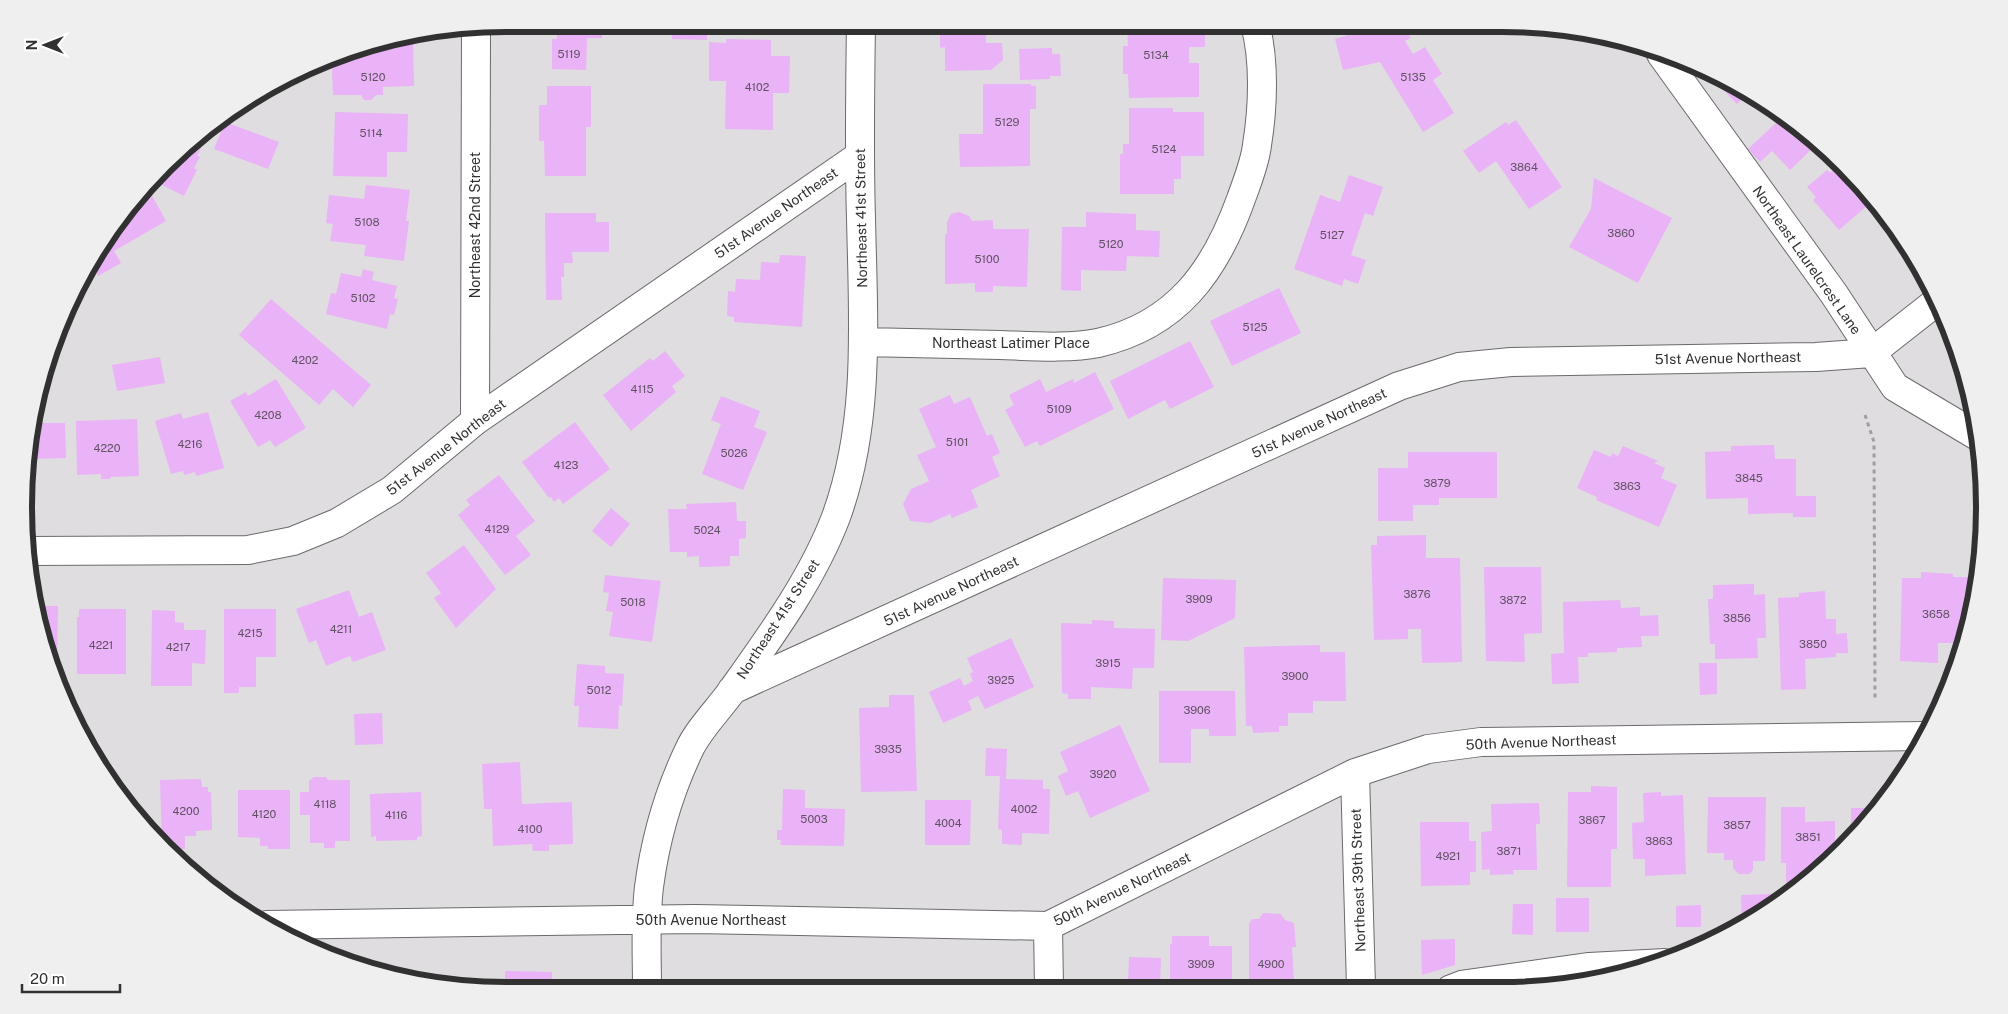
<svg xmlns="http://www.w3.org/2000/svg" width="2008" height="1014" viewBox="0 0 2008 1014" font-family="'Public Sans',sans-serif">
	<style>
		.building { fill: #eab2f7 }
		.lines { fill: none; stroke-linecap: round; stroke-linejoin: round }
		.lane-casing { stroke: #6b6a6c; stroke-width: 22 }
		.street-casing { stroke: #6b6a6c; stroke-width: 30 }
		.path { stroke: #9f9ea0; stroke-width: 3; stroke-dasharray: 4 4; stroke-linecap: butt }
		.lane { stroke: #fff; stroke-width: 20 }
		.street { stroke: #fff; stroke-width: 28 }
		.labels { text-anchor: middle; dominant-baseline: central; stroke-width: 4; stroke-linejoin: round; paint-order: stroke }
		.number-label { font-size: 11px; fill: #605163 }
		.street-label { font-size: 14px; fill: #323132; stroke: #fff }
		.rim { fill: none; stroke: #323132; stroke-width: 6 }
	</style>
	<rect width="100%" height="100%" fill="#dfdde0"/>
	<path class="building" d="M557,24h45v14h-15l-1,32 -34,-1v-30h5z
		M672,24h35v16l-35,-1z
		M946,24h40v19h16l1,17 -12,10 -46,1v-24l-5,1v-22h6z
		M1127,24h78v23h-16v16h10v34l-70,1 -1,-24h-5v-28h5z
		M1370,25h24l2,3 7,-3 8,13 -6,3 8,13 12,-7 17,27 -9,6 21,33 -31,19 -43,-70 -37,8 -8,-31 23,-7z
		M413,39l1,47 -31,1v8h-7l-5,5h-7l-3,-5h-28l-1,-27h-15l34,-19z
		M726,39l45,1v16h19l-1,37h-16v37l-48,-1 1,-48h-17v-39l17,1z
		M1052,48v6h8l1,22h-11v3l-30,1 -1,-31z
		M1708,71l6,2 33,21 -10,10 -31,-32z
		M983,84h48v2h5v23h-6v57l-70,1 -1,-33h24z
		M547,86h44v41h-5v49h-41l-1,-35h-5v-36h8z
		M1752,97l43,26 22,21 -27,26 -18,-19 -12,11 -12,-13 28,-26z
		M1129,108h44v4h31v44h-23v23h-7v15h-54v-40h3v-10h6z
		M335,112l73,2 -1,38h-20v25l-54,-1z
		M1516,120l46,67 -33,22 -33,-48 -17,12 -16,-22 43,-29 2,3z
		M225,122l54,20 -11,27 -54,-20z
		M192,143l9,5 -4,8 3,1 -6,11 3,2 -13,26 -32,-16z
		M1839,165l25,23 12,16 -5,4 -3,-3 -29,25 -26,-30 3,-3 -9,-10 20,-17 3,3z
		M1349,175l34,12 -10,29 -8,-3 -14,42 15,5 -8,24 -14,-5 -2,7 -48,-17 26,-74 20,7z
		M1594,178l78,40 -34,65 -69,-36 22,-38z
		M366,185l44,5 -4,31h3l-5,40 -40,-5 2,-11 -36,-4 3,-17 -7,-1 3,-28 35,4z
		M149,190l17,31 -52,30 7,12 -23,13 -7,-14 47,-66z
		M959,212l10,4 3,5 21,-1v9h36l-2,58 -34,-1v6h-18v-9l-30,1v-50h2v-12l4,-8z
		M1086,212l50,2v16l24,1 -1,26 -32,-1 -1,15 -45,-1v21l-20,-1 1,-63h24z
		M545,213h51v9h13v30h-37l1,11h-9v14h-3l1,23h-16z
		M780,255l26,1 -4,71 -68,-5v-5l-7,-1 1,-25 7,1 1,-13 24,1 1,-18 18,1z
		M363,269l11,3 -2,8 25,6 -3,12 4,1 -4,16 -4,-1 -3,15 -61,-15 5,-21 5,1 5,-21 20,4z
		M1279,288l22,45 -69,33 -22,-45z
		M271,299l100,86 -18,22 -20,-18 -14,16 -80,-70z
		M1190,341l24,46 -44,22 -5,-9 -37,19 -18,-38z
		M665,351l20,25 -13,10 4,6 -45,39 -28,-36 47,-37 3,3z
		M160,357l5,26 -48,8 -5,-26z
		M1095,372l19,37 -74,37 -3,-5 -12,6 -20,-37 9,-5 -5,-10 31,-16 6,13 27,-13 1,4z
		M276,379l30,49 -31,19 -5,-7 -12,7 -28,-46 16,-9 2,4z
		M950,395l4,9 16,-7 17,39 5,-2 8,19 -8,4 8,19 -29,14 7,17 -26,11 -2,-4 -20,9 -20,-2 -7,-17 8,-15 18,-8 -12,-26 19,-8 -17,-38z
		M721,396l39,15 -6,16 13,5 -24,58 -41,-16 19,-50 -10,-4z
		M38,399l1,24h26l1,35 -34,1 1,-47z
		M208,412l16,56 -28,8 -1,-4 -11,3 -1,-4 -12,3 -16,-53 26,-8 2,6z
		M137,419l2,57 -28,1 -1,2h-9v-5l-24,1 -1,-54z
		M575,422l35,47 -47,35 -4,-6 -5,4 -3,-5 -2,1 -27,-36z
		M1774,445l1,14h21v37h20v21h-23v-4l-45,1v-16l-42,1 -1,-47 26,-1v-5z
		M1623,446l35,15 -4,2 11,5 -4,10 16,7 -18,42 -63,-27 1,-3 -20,-9 17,-38 17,7 1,-4 6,3z
		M1408,452h89v46h-58v7h-26v16h-35v-53h30z
		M499,475l36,46 -19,15 15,19 -26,20 -47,-60 12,-10 -4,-5z
		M736,502l1,19h9v17l-7,1v17h-9v10l-31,1v-11l-12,1v-5h-17l-2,-43h19l-1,-5z
		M611,508l19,16 -19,23 -19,-16z
		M1426,535v23h34l2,104 -40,1 -1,-34h-13v10l-34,1 -3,-95h6v-9z
		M464,545l32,44 -40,39 -22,-30 7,-5 -15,-20z
		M1484,567h57l1,66 -18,1 1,28 -39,-1z
		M1921,572l32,2v3h17v17l3,1v4l-7,37 -2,7h-26v20l-38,-2 2,-83h19z
		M605,575l56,6 -9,61 -43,-6 4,-24 -7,-1 3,-18 -6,-1z
		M1163,578l73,2 -1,38 -47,23 -27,-1z
		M1754,584v11l11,-1 1,44h-9l1,20 -43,1v-15h-5l-2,-45h5v-14z
		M349,590l10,27 13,-5 14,38 -33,12 -3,-6 -24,10 -10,-26 -7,3 -13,-34z
		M1825,591l1,28h10v15l11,-1 1,20h-12v4l-31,2 1,30 -25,1 -3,-92 21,-1v-4z
		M1620,600l1,8 19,-1v9l18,-1 1,21h-18l1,11 -25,1v4l-29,1v4h-10l1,26 -27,1 -1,-30 13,-1 -1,-51z
		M39,606h19l-1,59z
		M79,609h47v65h-49v-57h2z
		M224,609h52v48h-20v30h-17v6h-15z
		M152,610l23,1v11l9,1v7h22l-1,34 -13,-1v23h-41z
		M1092,620l22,1v7l41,1 -1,39h-21l-1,21 -41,-2v12h-23v-5l-6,-1 -1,-70 31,1z
		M1011,638l23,49 -49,22 -7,-13 -10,5 4,9 -29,13 -14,-31 31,-14 4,8 9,-5 -3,-7 3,-2 -6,-14z
		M1320,645v7h25l1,49h-33v12h-25v13h-9v6l-26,1 -1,-7h-6l-2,-79z
		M1699,663h18v31l-17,1z
		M577,664l28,2v7l19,1 -2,32 -3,-1 -1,24 -40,-2 1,-21h-5z
		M1159,691h76l1,45h-27v-7h-18v34h-32z
		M889,695h25l3,96 -56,1 -2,-84 30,-1z
		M382,713l1,31 -28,1 -1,-31z
		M1120,725l30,66 -60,27 -12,-27 -12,5 -8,-20 10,-5 -8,-19z
		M986,748l21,1 -1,30 37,1v9h7l-1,45 -27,-1v12l-20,-1v-14l-4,-1 2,-53h-15z
		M520,762l2,42 50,-2 1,42 -24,1v6h-16l-1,-7 -39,2 -1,-37h-8l-2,-45z
		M314,777h12l2,3h22v61h-15v7h-11v-5h-14v-28h-10v-23h9v-11z
		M201,779l1,8h6v5h3l1,38 -16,1v5h-11v13h-19l-4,-5 -2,-64z
		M1591,786l26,1v62h-6v38h-44l1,-95h23z
		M783,789l22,1v18l40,1 -1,37 -64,-1 1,-5h-4v-10h5z
		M238,790h52v59h-22v-3h-8v-8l-22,-1z
		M421,792l1,44 -5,1v3l-41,1v-5l-5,1 -1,-43z
		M1661,792v4l22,-1 3,79 -41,2v-17h-12l-1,-36 12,-1 -1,-29z
		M1708,797h58l-1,64h-12v9l-4,4h-10l-6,-6v-8h-9v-7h-17z
		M925,800h46l-1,45h-45z
		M1539,803l1,21h-4l1,46h-24l1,4 -24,1v-6l-8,1 -1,-38 11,-1 -1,-27z
		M1781,807h24v15l30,-1v32l-21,20h-9v8l-19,15v-33h-5z
		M1851,808h25l-11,17 -14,13z
		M1420,822h49v19h7v31h-6v13l-49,1z
		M1772,894v10l-30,17 -1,-26z
		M1556,898h33v34h-33z
		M1513,904h20v31l-21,-1z
		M1701,905v22h-25v-21z
		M1263,913l18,1 4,6 9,3 2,24h-4l2,34h-16v6h-29v-63l3,-5h7z
		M1172,936h37v10h23v36h-22v5h-40v-43h2z
		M1455,939v26l-33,10 -1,-35z
		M1129,957l32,1 -1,27h5v2h-55v-5h18z
		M505,971l47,1v17h-61v-5h14z
		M747,984h36v4h-36z
		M808,985h23v3h-24z"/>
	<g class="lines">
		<g class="lane-casing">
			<path id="lane" d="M1448,986l13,-5 128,-18 76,-4"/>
		</g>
		<g class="street-casing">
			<path id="street" d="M1661,54l173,240 61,93 84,50
				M864,342c45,1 91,2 136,3 30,1 70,4 98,-2 79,-18 117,-72 143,-144 6,-17 14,-36 16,-54 6,-37 8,-84 -2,-121
				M475,421l1,-392
				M28,551l220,-1 45,-9 44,-18 55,-33 83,-69 384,-265
				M732,690l667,-304 60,-19 52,-5 305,-5 55,-4 65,-51
				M1355,773l6,214
				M267,925l428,-6 353,7 307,-153 73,-24 53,-7 443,-6
				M1048,926l1,62
				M647,989c0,-34 -2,-69 2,-102 6,-46 20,-95 40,-137 9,-20 29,-40 42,-58 39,-55 81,-112 105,-175 35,-96 27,-199 25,-299 -2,-64 -1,-129 0,-194"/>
		</g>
		<path class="path" d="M1865,415l9,27 1,259"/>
		<use href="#lane" class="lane"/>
		<use href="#street" class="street"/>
	</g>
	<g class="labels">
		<g class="number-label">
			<text x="569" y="54">5119</text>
			<text x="1156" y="55">5134</text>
			<text x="373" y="77">5120</text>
			<text x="1413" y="77">5135</text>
			<text x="757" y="87">4102</text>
			<text x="1007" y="122">5129</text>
			<text x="371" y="133">5114</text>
			<text x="1164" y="149">5124</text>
			<text x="1524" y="167">3864</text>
			<text x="367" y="222">5108</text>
			<text x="1621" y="233">3860</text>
			<text x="1332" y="235">5127</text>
			<text x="1111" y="244">5120</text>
			<text x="987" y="259">5100</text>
			<text x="363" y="298">5102</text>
			<text x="1255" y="327">5125</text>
			<text x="305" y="360">4202</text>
			<text x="642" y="389">4115</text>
			<text x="1059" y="409">5109</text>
			<text x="268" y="415">4208</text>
			<text x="957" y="442">5101</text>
			<text x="190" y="444">4216</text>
			<text x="107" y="448">4220</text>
			<text x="734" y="453">5026</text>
			<text x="566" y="465">4123</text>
			<text x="1749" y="478">3845</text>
			<text x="1437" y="483">3879</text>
			<text x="1627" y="486">3863</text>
			<text x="497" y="529">4129</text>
			<text x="707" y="530">5024</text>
			<text x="1417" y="594">3876</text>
			<text x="1199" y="599">3909</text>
			<text x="1513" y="600">3872</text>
			<text x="633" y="602">5018</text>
			<text x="1936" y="614">3658</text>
			<text x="1737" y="618">3856</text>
			<text x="341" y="629">4211</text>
			<text x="250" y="633">4215</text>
			<text x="1813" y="644">3850</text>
			<text x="101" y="645">4221</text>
			<text x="178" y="647">4217</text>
			<text x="1108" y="663">3915</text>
			<text x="1295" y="676">3900</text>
			<text x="1001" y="680">3925</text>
			<text x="599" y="690">5012</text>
			<text x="1197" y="710">3906</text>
			<text x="888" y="749">3935</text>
			<text x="1103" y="774">3920</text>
			<text x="325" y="804">4118</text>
			<text x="1024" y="809">4002</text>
			<text x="186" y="811">4200</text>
			<text x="264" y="814">4120</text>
			<text x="396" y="815">4116</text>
			<text x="814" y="819">5003</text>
			<text x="1592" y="820">3867</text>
			<text x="948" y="823">4004</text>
			<text x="1737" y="825">3857</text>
			<text x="530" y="829">4100</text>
			<text x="1808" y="837">3851</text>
			<text x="1659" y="841">3863</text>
			<text x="1509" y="851">3871</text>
			<text x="1448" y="856">4921</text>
			<text x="1201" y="964">3909</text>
			<text x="1271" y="964">4900</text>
		</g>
		<g class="street-label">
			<text transform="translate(776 213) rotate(-35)">51st Avenue Northeast</text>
			<text transform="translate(861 218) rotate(-91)">Northeast 41st Street</text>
			<text transform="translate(475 225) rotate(-90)">Northeast 42nd Street</text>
			<text transform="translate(1807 260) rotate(55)">Northeast Laurelcrest Lane</text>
			<text x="1011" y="343">Northeast Latimer Place</text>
			<text transform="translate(1728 358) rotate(-1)">51st Avenue Northeast</text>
			<text transform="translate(1319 423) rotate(-25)">51st Avenue Northeast</text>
			<text transform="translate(446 447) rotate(-38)">51st Avenue Northeast</text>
			<text transform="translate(951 591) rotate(-25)">51st Avenue Northeast</text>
			<text transform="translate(778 619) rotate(-57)">Northeast 41st Street</text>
			<text transform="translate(1541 742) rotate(-2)">50th Avenue Northeast</text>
			<text transform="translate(1358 880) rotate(-92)">Northeast 39th Street</text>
			<text transform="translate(1122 889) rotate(-26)">50th Avenue Northeast</text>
			<text x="711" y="920">50th Avenue Northeast</text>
		</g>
	</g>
	<path d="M0 0H2008V1014H0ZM506 32H1502A474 474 0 0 1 1976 506V508A474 474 0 0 1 1502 982H506A474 474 0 0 1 32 508V506A474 474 0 0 1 506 32Z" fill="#efefef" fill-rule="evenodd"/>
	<path class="rim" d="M506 32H1502A474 474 0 0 1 1976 506V508A474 474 0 0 1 1502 982H506A474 474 0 0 1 32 508V506A474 474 0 0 1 506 32Z"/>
	<g transform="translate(45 45) rotate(270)" stroke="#ffffff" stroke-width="4" paint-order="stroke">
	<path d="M0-4L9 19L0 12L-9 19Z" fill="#323132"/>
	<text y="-8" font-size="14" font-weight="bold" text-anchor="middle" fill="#323132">N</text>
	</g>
	<path d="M22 984v8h98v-8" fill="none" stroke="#323132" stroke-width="2.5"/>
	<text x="30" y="984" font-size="15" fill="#323132" stroke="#ffffff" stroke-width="4" paint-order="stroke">20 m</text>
</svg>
